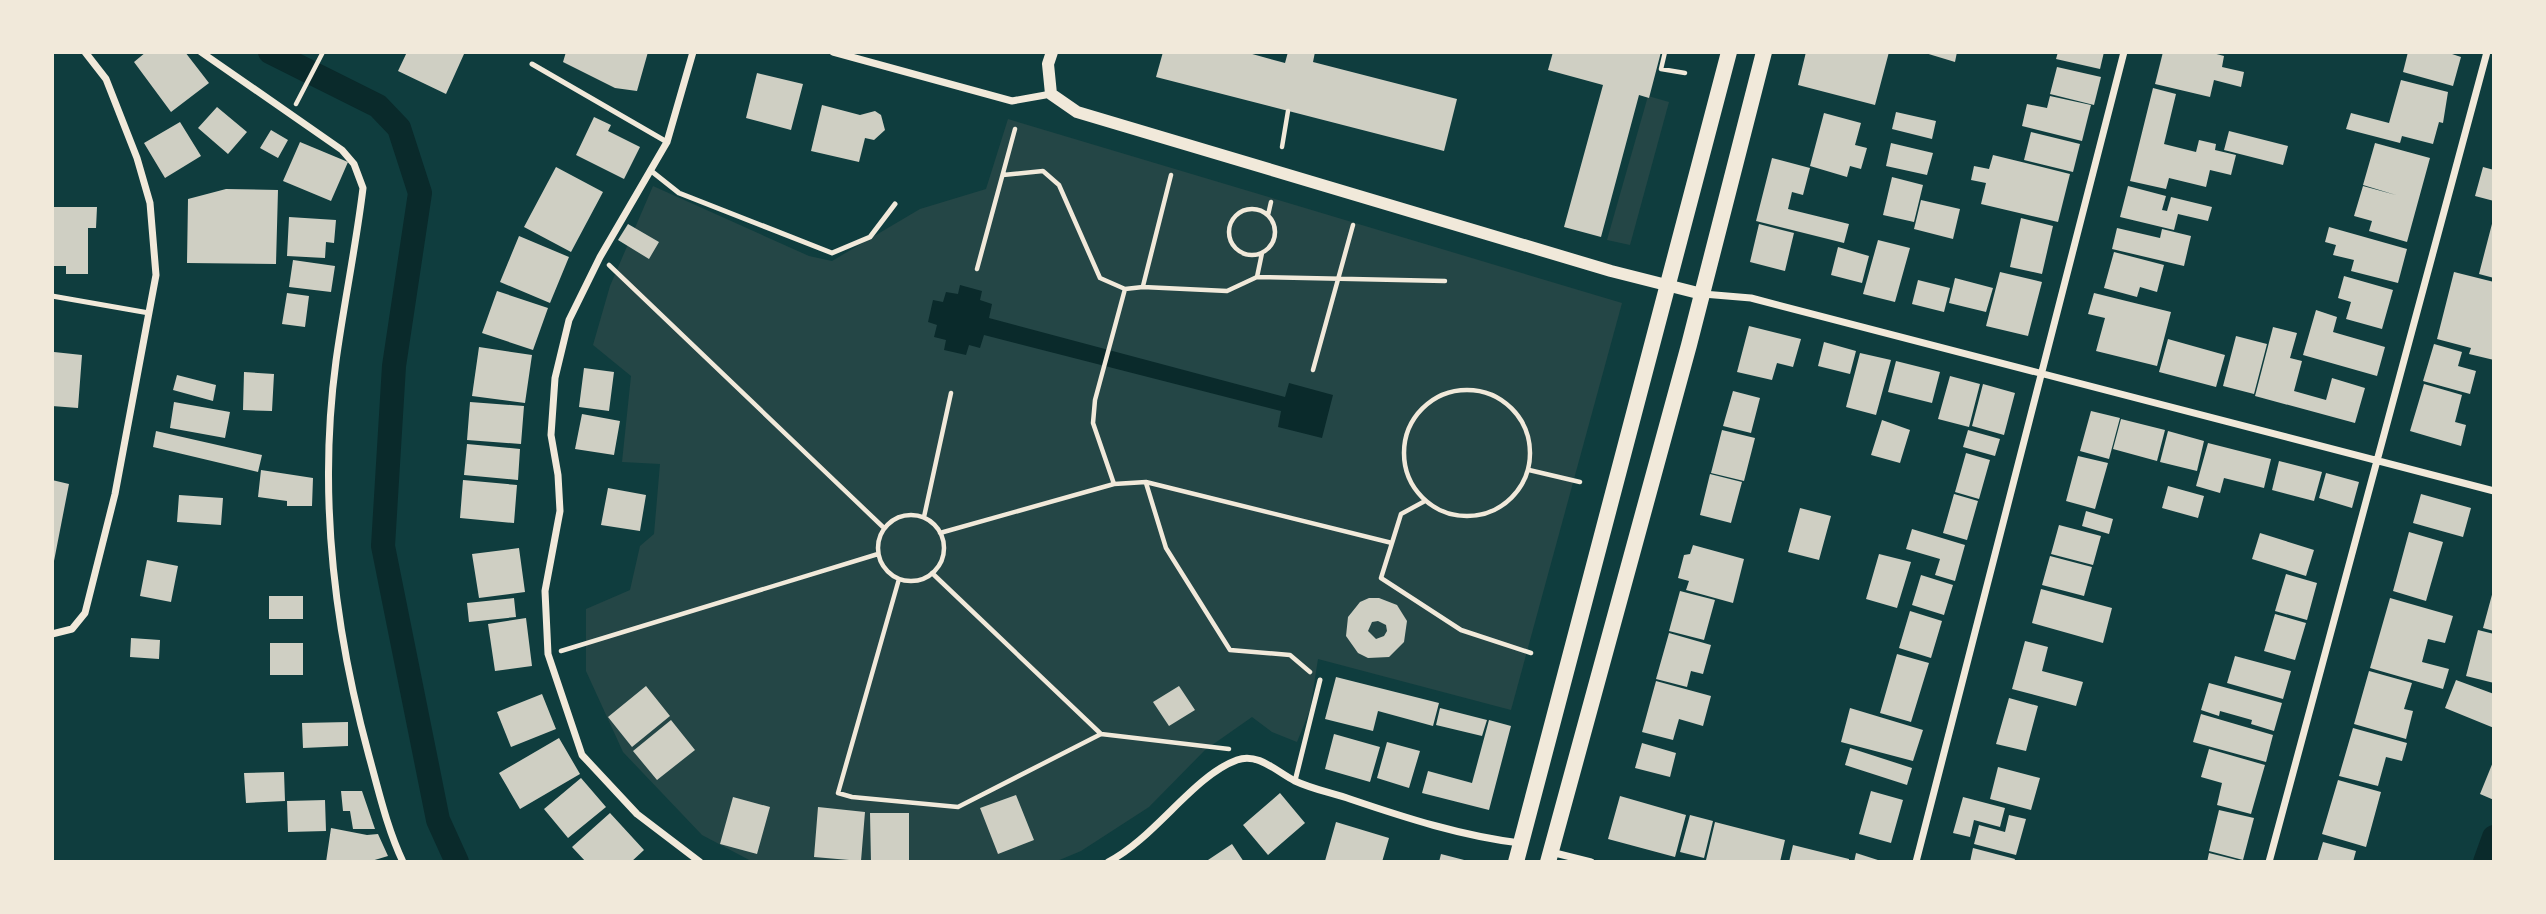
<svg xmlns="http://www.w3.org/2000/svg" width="2546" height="914" viewBox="0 0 2546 914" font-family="Lato,sans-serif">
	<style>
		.green { fill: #244646 }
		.water { fill: #0a2a2b }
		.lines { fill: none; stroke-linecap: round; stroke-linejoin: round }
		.canal { stroke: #0a2a2b; stroke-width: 24 }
		.building { fill: #cfcfc3; fill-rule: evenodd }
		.path { stroke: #f1e9da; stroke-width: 4.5 }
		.service { stroke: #f1e9da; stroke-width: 5 }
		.minor { stroke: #f1e9da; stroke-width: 7 }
		.tertiary { stroke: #f1e9da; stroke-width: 12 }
		.primary { stroke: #f1e9da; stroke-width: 16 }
	</style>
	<rect width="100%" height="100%" fill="#0f3d3e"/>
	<path class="green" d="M1648,96l21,6 -39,143 -23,-5z
		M1008,119l614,184 -111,407 -193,-51 -8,51 -13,32 -25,-10 -20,-15 -47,33 -56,57 -68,44 -24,10 -304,1 -51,-27 -79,-83 -37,-81v-62l44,-19 10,-44 14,-12 6,-70 -38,-2 9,-86 -38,-31 17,-59 43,-100 156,70 23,5 88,-52 66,-20z"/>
	<path class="water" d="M960,285l22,6 -2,9 12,4 -3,14 296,79 4,-14 44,12 -11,43 -44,-11 3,-16 -297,-76 -4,13 -11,-3 -3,10 -22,-5 2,-10 -12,-3 3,-12 -9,-3 5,-22 10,2 3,-10 12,2z"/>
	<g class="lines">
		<path class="canal" d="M270,52l108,54 21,22 21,65 -26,173 -11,180 55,274 19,42
			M2485,862l9,-25"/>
	</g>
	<path class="building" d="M146,52h39l24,31 -38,29 -37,-50z
		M407,52h53l4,2 -18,40 -48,-23z
		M566,52h82l-11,39 -22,-3 -52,-26z
		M1163,52h82l40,11 3,-11h27l-2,10 144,37 -13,52 -288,-74z
		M1553,52h108l-12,46 -10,-3 -38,142 -37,-10 39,-142 -55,-15z
		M1806,52h83l-14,53 -77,-20z
		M1922,52h35l-2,10z
		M2058,52h46l-4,17 -44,-10z
		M2163,52h46l15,4 -2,11 22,5 -3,15 -27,-7 -4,17 -55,-13z
		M2408,52h38l15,5 -8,29 -50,-14z
		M2057,67l44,10 -7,28 -44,-11z
		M757,73l46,11 -12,46 -45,-12z
		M2401,80l47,12 -5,31 -4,-1 -6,22 -31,-8 -2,7 -54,-14 5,-16 38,10z
		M2153,88l23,6 -12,50 32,8 3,-12 17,4 -1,6 21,5 -5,20 -21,-5 -4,17 -37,-9 -3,11 -36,-8z
		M2050,96l41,9 -9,36 -60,-15 5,-22 20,4z
		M822,105l38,10 15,-4 6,4 4,15 -11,10 -9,-2 -6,24 -48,-11z
		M217,107l30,25 -19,22 -30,-26z
		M1896,112l40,9 -4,18 -40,-10z
		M1824,113l37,10 -6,22 12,3 -6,21 -11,-3 -3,11 -37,-11z
		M594,117l17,8 -3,6 32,16 -16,32 -48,-24z
		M180,122l21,34 -36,22 -21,-35z
		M271,130l17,10 -10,18 -18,-10z
		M2229,131l59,15 -5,19 -59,-15z
		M2031,132l49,12 -7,28 -49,-12z
		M300,142l48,20 -17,39 -48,-20z
		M1891,143l42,10 -6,22 -41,-9z
		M2375,143l55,15 -23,84 -38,-11 3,-10 -18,-5 9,-30 33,9 -33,-10z
		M1993,155l77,19 -12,48 -77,-18 5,-21 -15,-3 3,-14 15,3z
		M1772,158l38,10 -7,27 -11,-3 -4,17 61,15 -5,19 -88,-22z
		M556,167l47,25 -32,60 -47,-25z
		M2483,167l11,3v31l-19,-5z
		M1892,177l31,8 -9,37 -31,-7z
		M2128,186l38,10 -4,14 5,1 4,-14 41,10 -4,14 -30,-7 -4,16 -54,-13z
		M226,189l52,1 -2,74 -89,-1 1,-64z
		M1921,200l39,9 -7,30 -39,-10z
		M52,207h45l-1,21h-8v46h-22v-8h-14z
		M289,217l47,3 -2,23 -8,-1 -1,16 -38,-2z
		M2021,218l32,8 -11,48 -32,-7z
		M2493,220h1v58l-15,-4z
		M628,224l31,18 -10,17 -31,-19z
		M1759,224l35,9 -9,38 -35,-9z
		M2329,227l78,22 -9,34 -47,-12 3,-11 -21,-5 3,-10 -11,-3z
		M2117,228l43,10 2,-9 29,7 -7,30 -72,-17z
		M519,236l50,21 -19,46 -50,-21z
		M1878,240l32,8 -15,54 -32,-8z
		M1838,247l31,9 -7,27 -31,-8z
		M2114,252l50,13 -7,27 -17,-5 -3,10 -33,-9z
		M293,260l42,6 -4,26 -42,-5z
		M2000,272l42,10 -14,54 -42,-10z
		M2454,272l40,10v78l-25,-6 2,-6 -34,-9z
		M2344,276l49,14 -11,39 -36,-10 5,-17 -13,-4z
		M1955,278l38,10 -7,24 -37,-9z
		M1918,280l32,8 -6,24 -32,-8z
		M497,291l51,17 -15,42 -51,-17z
		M287,293l22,3 -4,31 -23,-3z
		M2094,293l77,19 -14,54 -61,-15 9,-33 -17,-4z
		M2316,310l21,7 -4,15 52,15 -8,29 -74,-21z
		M1749,326l52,13 -8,28 -16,-4 -5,17 -35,-8z
		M2273,327l24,6 -7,25 12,3 -8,30 32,9 6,-22 33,10 -10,35 -100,-27z
		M2236,336l31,8 -13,50 -31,-8z
		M2168,339l57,16 -9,32 -57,-15z
		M1824,342l32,9 -6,23 -32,-8z
		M2434,344l28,8 -4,14 18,5 -6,23 -47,-13z
		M479,347l53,8 -7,48 -53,-7z
		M54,352l28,3 -4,53 -26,-2z
		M1860,353l31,7 -15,55 -30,-8z
		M1896,361l44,11 -8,31 -44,-11z
		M584,368l30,4 -5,39 -30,-4z
		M244,372l30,2 -2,37 -29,-1z
		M177,375l39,10 -3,16 -40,-11z
		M1950,376l30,8 -11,43 -31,-8z
		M1983,384l32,9 -11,42 -32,-9z
		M2424,384l38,11 -7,27 11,3 -5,21 -51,-15z
		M1733,391l27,7 -9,35 -28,-7z
		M174,402l56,10 -5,26 -55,-10z
		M470,402l54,4 -3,38 -54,-4z
		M2091,411l29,7 -11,41 -29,-8z
		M582,414l38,7 -6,34 -39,-6z
		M2121,419l44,11 -8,31 -44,-12z
		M1882,420l28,10 -10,33 -29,-8z
		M1722,430l33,8 -11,43 -33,-8z
		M1968,430l32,9 -5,17 -32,-9z
		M156,431l106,24 -4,17 -105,-25z
		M2168,431l36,10 -7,30 -37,-9z
		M2208,443l63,16 -7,29 -40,-10 -4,15 -24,-7z
		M467,444l53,5 -2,31 -54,-5z
		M1966,453l24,7 -11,39 -24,-7z
		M2078,456l30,7 -13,46 -29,-8z
		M2279,461l43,11 -8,29 -42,-11z
		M261,470l52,8 -1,28h-25v-5l-29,-4z
		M2326,473l33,9 -7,26 -33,-10z
		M1710,474l32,8 -11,41 -31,-8z
		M52,480l17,4 -15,77 -2,-1z
		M463,480l54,5 -3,38 -54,-5z
		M2168,486l36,10 -6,22 -36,-10z
		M608,488l38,7 -6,36 -39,-6z
		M1954,494l24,7 -11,39 -24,-7z
		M2421,494l50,14 -8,29 -50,-14z
		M179,495l44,3 -2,27 -44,-3z
		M1800,508l31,8 -12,44 -31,-8z
		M2086,511l27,8 -4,15 -27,-8z
		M2059,525l42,11 -8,29 -42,-11z
		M1912,529l53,16 -10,36 -20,-6 5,-16 -34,-10z
		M2409,532l34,10 -17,59 -33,-10z
		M2260,533l54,17 -8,26 -54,-17z
		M1693,545l51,14 -11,44 -47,-13 3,-9 -11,-3 6,-23 6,-1z
		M519,548l6,44 -46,6 -7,-44z
		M1879,554l32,8 -14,46 -31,-9z
		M2050,556l42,11 -8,29 -42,-11z
		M147,560l31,6 -7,36 -31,-6z
		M2286,574l31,9 -10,37 -32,-9z
		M1921,575l32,10 -9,30 -32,-10z
		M2041,589l71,19 -9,35 -71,-20z
		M1680,591l35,9 -11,40 -35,-9z
		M2493,591h1v40l-11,-3z
		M269,596h34v23h-34z
		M514,598l2,19 -47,5 -2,-19z
		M1369,598h10l18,7 10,16 -3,21 -15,15 -21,1 -10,-5 -12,-17 2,-19 12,-15zM1378,621l8,4 1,6 -3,5 -8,3 -8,-8 4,-9z
		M2390,598l63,18 -8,27 -17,-4 -6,23 27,7 -6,20 -73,-21z
		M1910,611l32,10 -11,37 -32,-10z
		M2275,614l31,9 -11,37 -31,-9z
		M526,618l6,48 -37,5 -7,-47z
		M2478,630l16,4v49l-28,-7z
		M1669,633l42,12 -8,29 -12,-3 -4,16 -31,-8z
		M131,638l29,2 -1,19 -29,-2z
		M2025,641l23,6 -6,24 41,11 -7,24 -64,-17z
		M270,643h33v32h-33z
		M1897,654l32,9 -18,59 -31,-9z
		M2235,656l56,15 -8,28 -56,-16z
		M2369,671l43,12 -8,26 9,2 -7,28 -52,-15z
		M1336,677l103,26 -6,23 -55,-15 -5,20 -48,-12z
		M2456,680l38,14v34l-49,-20z
		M1656,681l55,15 -8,30 -24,-7 -6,21 -31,-8z
		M2209,683l73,20 -8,28 -23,-7 1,-4 -32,-9 -1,5 -18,-6z
		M646,686l24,30 -38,31 -24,-30z
		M1179,686l16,24 -26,16 -16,-24z
		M542,694l14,35 -45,18 -14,-35z
		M2009,698l29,8 -12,45 -30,-7z
		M1440,708l47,12 -5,16 -46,-11z
		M1850,708l73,22 -10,31 -72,-19z
		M2201,714l72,21 -7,27 -73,-20z
		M671,720l24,30 -38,30 -24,-29z
		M1489,720l22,6 -22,84 -67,-17 6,-22 44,12z
		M348,722v24l-45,2 -1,-25z
		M2353,728l54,15 -5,18 -16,-4 -8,29 -39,-10z
		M1334,734l46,13 -10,35 -45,-13z
		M559,738l21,36 -60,35 -21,-36z
		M1387,742l33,9 -11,37 -32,-10z
		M1642,743l34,10 -6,24 -35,-9z
		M1850,748l62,20 -5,17 -62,-20z
		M2209,749l56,16 -14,49 -34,-9 5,-22 -21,-6z
		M2493,762h1v38l-14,-6z
		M1998,767l42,11 -9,32 -41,-11z
		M284,772l1,29 -39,2 -2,-30z
		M581,778l25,29 -38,31 -24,-29z
		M2338,780l43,12 -15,55 -44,-13z
		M341,791h21l13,38h-22l-3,-18h-7z
		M1871,791l32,9 -12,43 -32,-9z
		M1280,793l25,30 -37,32 -25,-30z
		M1016,795l18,45 -36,14 -18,-46z
		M1620,796l66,19 -11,42 -67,-18z
		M733,797l37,10 -13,47 -37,-10z
		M1963,797l42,11 -5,19 -26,-7 -4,17 -17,-4z
		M325,800l1,31 -38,1 -1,-31z
		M818,807l47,5 -4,49 -47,-4z
		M2219,810l35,8 -11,42 -34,-9z
		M610,813l34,37 -13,12h-45l-14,-15z
		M870,813h39v48l-38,1z
		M1690,815l23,6 -9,37 -24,-6z
		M2009,815l17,4 -10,36 -42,-11 5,-19 26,7z
		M1336,822l53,16 -7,24 -57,-1z
		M1715,822l70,18 -5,22 -74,-2z
		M331,828l36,7 11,-1 10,22 -20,6h-42z
		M2323,842l33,9 -3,11h-36z
		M1232,844l12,18h-39z
		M1793,845l56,14v3h-60z
		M1973,848l42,11 -1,3h-44z
		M1856,853l25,8v1h-27z
		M2209,853l32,8v1h-34z
		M1441,854l27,7v1h-29z"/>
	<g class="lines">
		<path class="path" d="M1665,52l-4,17 24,4
			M296,104l27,-52
			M1282,147l6,-36
			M1003,175l40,-4 16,14 41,93 25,11 18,-2 84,4 30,-14 188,4
			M1229 232a23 23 0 1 1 46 0a23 23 0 1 1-46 0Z
			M1268,215l3,-13
			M609,265l275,263
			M977,269l38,-140
			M1257,277l5,-24
			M1143,286l28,-111
			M1313,370l40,-145
			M1404 453a63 63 0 1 1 126 0a63 63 0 1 1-126 0Z
			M1529,470l51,12
			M1146,483l20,65 64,102 60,5 20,17
			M1114,484l-21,-61 2,-23 30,-111
			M878 548a33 33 0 1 1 66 0a33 33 0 1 1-66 0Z
			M924,517l27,-124
			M940,533l174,-49 32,-2 246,61 9,-29 24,-13
			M1392,543l-11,35 80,52 70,23
			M932,573l169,161 128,15
			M899,579l-61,214 14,4 106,10 143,-73
			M561,651l317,-97"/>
		<path class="service" d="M532,64l135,78
			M650,170l29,23 153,60 38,-16 25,-33
			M52,296l97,17
			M1295,781l25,-101"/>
		<path class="minor" d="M201,52l141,98 12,14 9,24c-7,58 -19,115 -27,173 -18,132 -2,267 33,395 10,36 18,72 34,106
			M693,52l-26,90 -67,115 -31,63 -14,58 -4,57 7,40 2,36 -15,80 3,63 34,101 55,59 63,48
			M833,52l179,49 39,-7
			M1703,294l48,4 743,193
			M52,634l20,-5 13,-16 30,-119 41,-219 -6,-72 -13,-45 -31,-79 -21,-27
			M1551,852l40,10
			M1108,862c47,-24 85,-86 129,-102 21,-8 40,12 58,21 17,8 37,12 55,18 56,19 112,37 170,44
			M1916,862l208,-810
			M2269,862l218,-810"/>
		<path class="tertiary" d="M1052,52l-4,12 3,30 26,18 534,159 91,23"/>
		<path class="primary" d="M1516,862l213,-810
			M1548,862l141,-517 75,-293"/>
	</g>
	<rect width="2546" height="914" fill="none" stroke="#f1e9da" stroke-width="108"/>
</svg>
